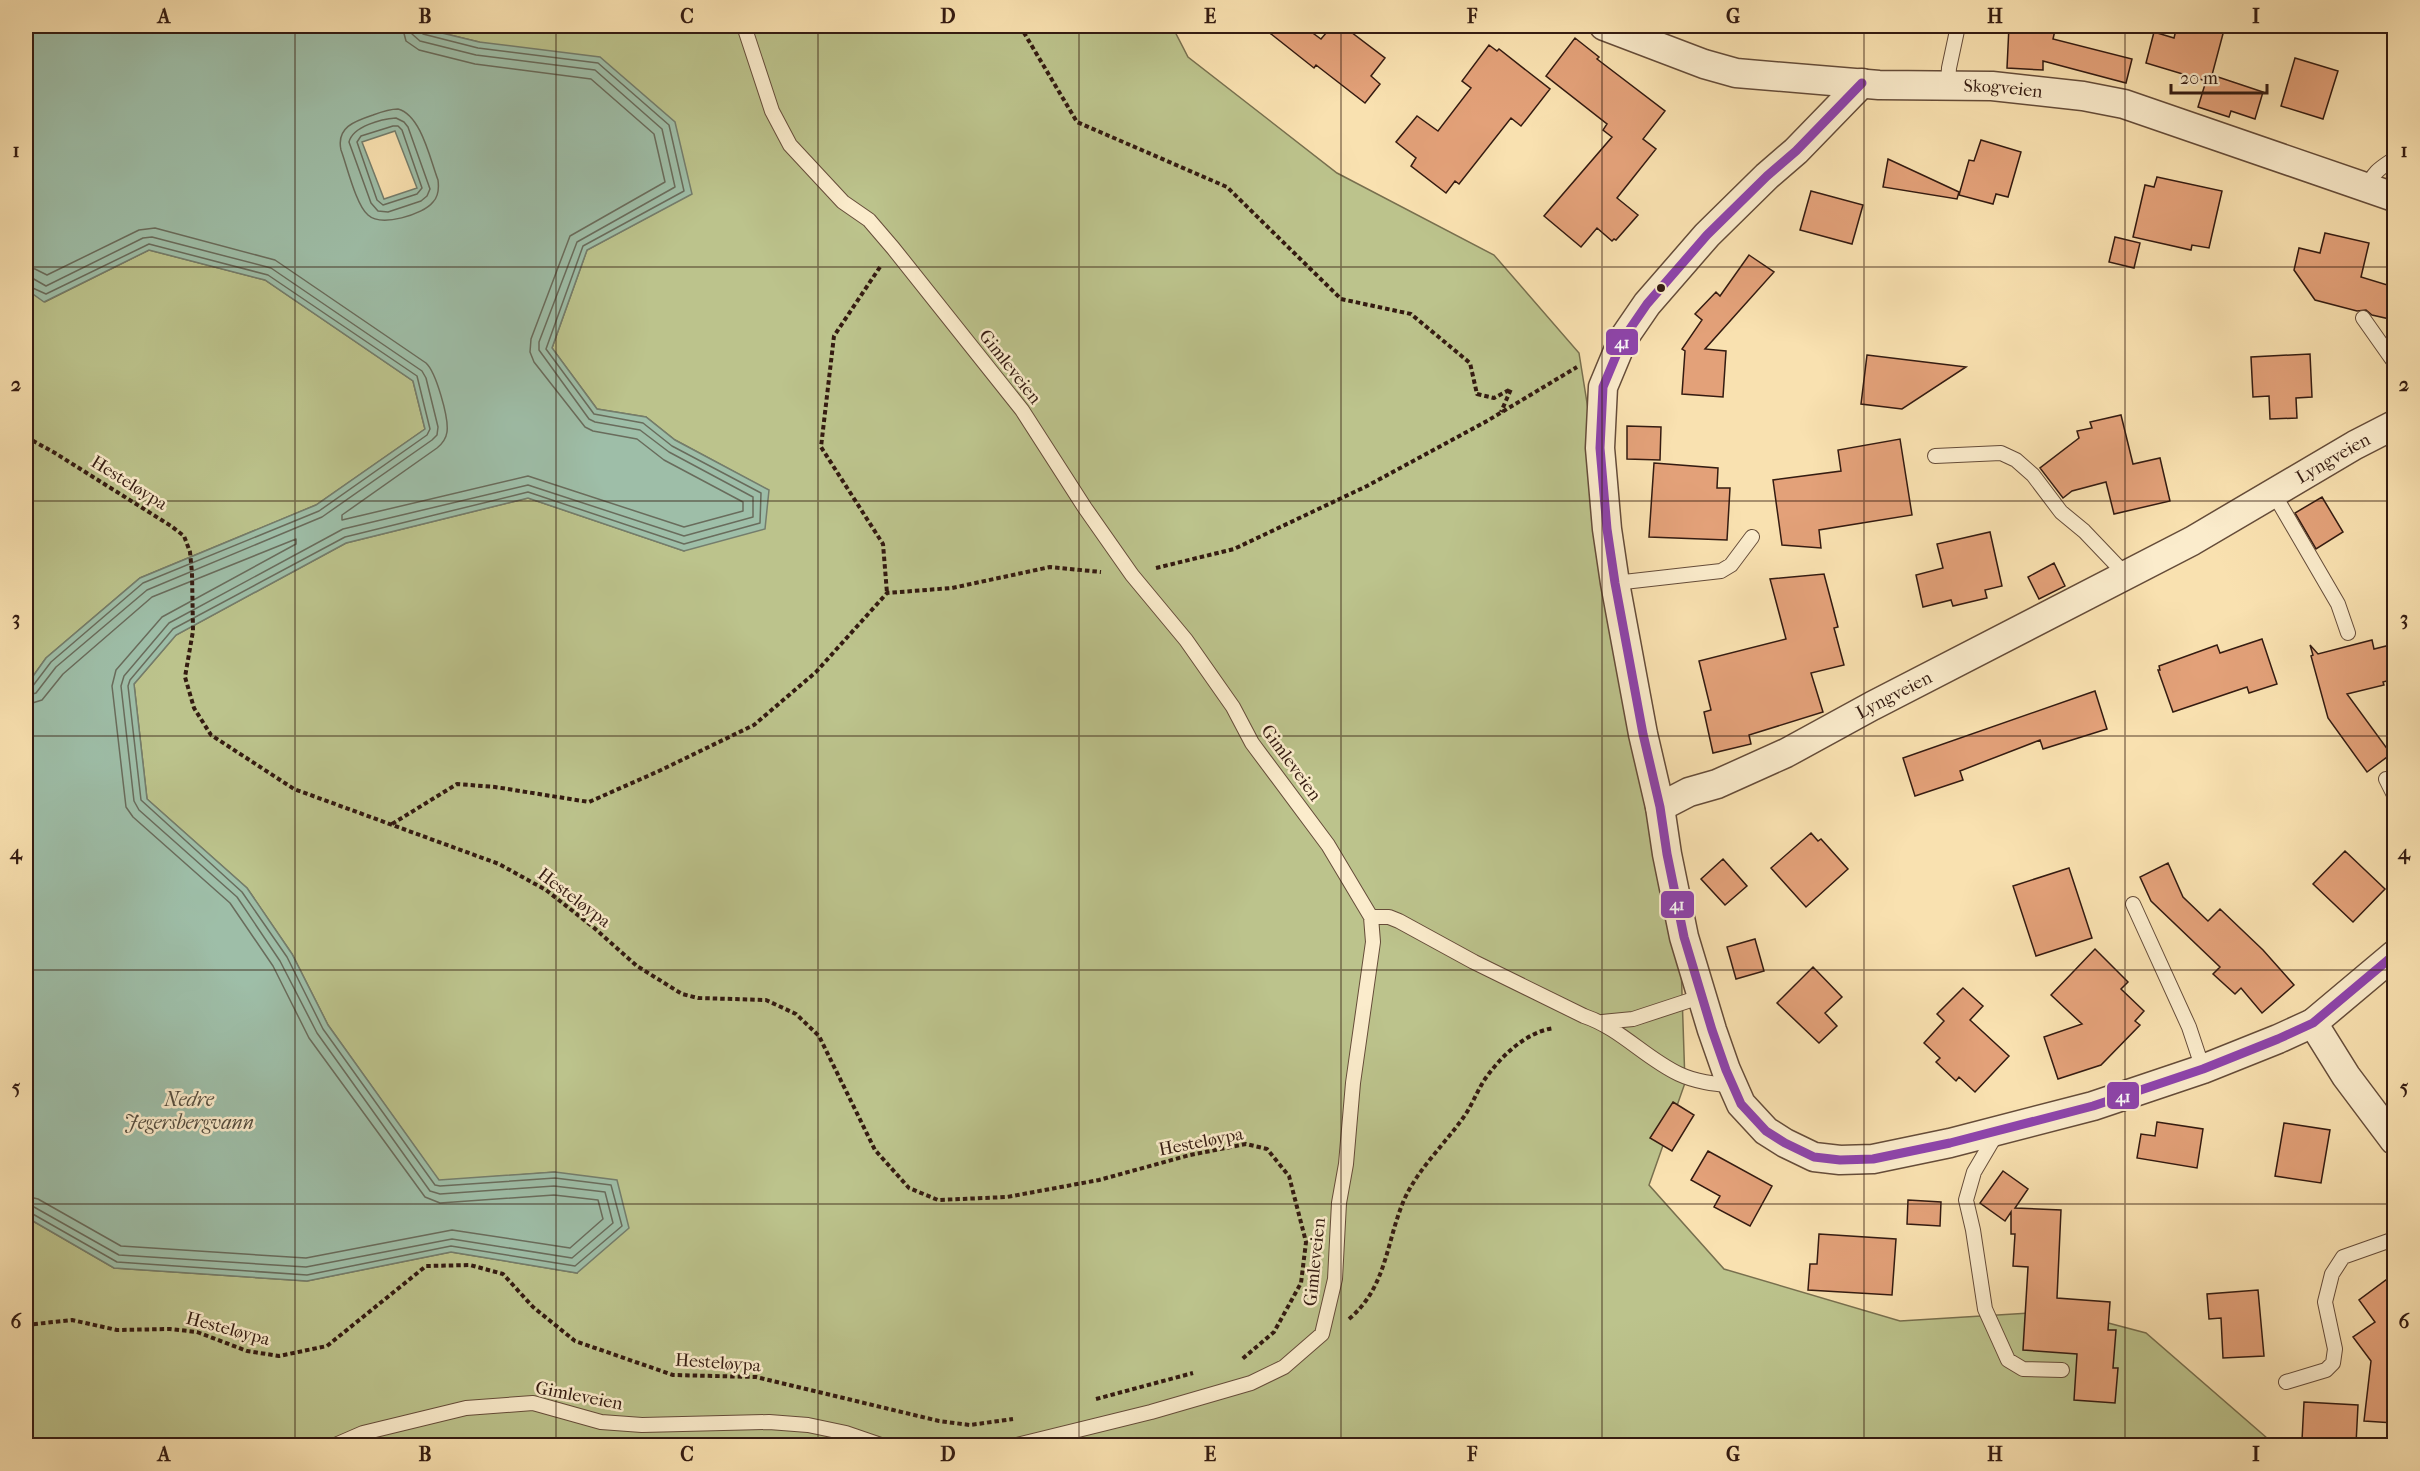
<svg xmlns="http://www.w3.org/2000/svg" width="2420" height="1471" viewBox="0 0 2420 1471" font-family="'IM FELL French Canon',serif">
	<style>
		.green { fill: #bcc38c; stroke: #786f4e; stroke-width: 1.5 }
		.water { fill: #9ebea8; stroke: #747d6c; stroke-width: 1.5; fill-rule: evenodd }
		.lines { fill: none; stroke-linecap: round; stroke-linejoin: round }
		.shore { stroke: #696c5c; stroke-width: 1.5 }
		.building { fill: #e3a179; stroke: #341b11; stroke-width: 1.5 }
		.lane-casing { stroke: #654c39; stroke-width: 16 }
		.street-casing { stroke: #654c39; stroke-width: 31 }
		.path { stroke: #341b11; stroke-width: 4; stroke-dasharray: 4.5 3; stroke-linecap: butt }
		.lane { stroke: #fbeccc; stroke-width: 14 }
		.street { stroke: #fbeccc; stroke-width: 28 }
		.bus-1-casing { stroke: #fbeccc; stroke-width: 14 }
		.bus-1 { stroke: #8e44ad; stroke-width: 9 }
		.grid { fill: none; stroke: #341b11; stroke-width: 1.5; stroke-opacity: 0.55 }
		.bus-dot { fill: #341b11; stroke: #fbeccc; stroke-width: 2 }
		.labels { text-anchor: middle; dominant-baseline: central; stroke-width: 5; stroke-linejoin: round; paint-order: stroke }
		.street-label { font-size: 18px; fill: #341b11; stroke: #fbeccc }
		.water-label { font-size: 20px; font-style: italic; fill: #544c3e; stroke: #fbeccc }
		.line-badge { stroke: #fbeccc; stroke-width: 2 }
		.badge-label { font-size: 16px; text-anchor: middle; font-weight: bold; fill: #fff }
		.neatline { fill: none; stroke: #341b11; stroke-width: 2 }
		.grid-label { font-size: 20px; text-anchor: middle; font-weight: bold; fill: #341b11 }
	</style>
	<rect width="100%" height="100%" fill="#f9e1b0"/>
	<filter id="stains"><feTurbulence type="fractalNoise" baseFrequency=".00333" numOctaves="4"/><feColorMatrix values="0 0 0 0 .2 0 0 0 0 .09 0 0 0 0 .02 0 0 0 .5 -.17"/></filter>
	<radialGradient id="worn" r=".72"><stop offset=".6" stop-color="#630" stop-opacity="0"/><stop offset="1" stop-color="#630" stop-opacity=".3"/></radialGradient>
	<path class="green" d="M413,26h759l16,31 149,116 157,82 85,98 30,187 70,364 6,179 -36,102 75,84 176,52 163,-10 83,22 129,112h-2249v-228l88,51 193,13 144,-29 126,21 -22,-101 -116,9 -111,-156 -36,-71 -45,-66 -100,-89 -13,-115 42,-49 170,-92 182,-45 156,53 84,-61 -93,-50 -29,-23 -49,-8 -45,-61 35,-98 104,-56 -212,-152z
		M149,250l116,30 148,101 12,48 -109,76 -176,73 -94,80 -20,28v-397l19,13z"/>
	<path class="water" d="M26,26h387l66,16 121,15 75,65 17,72 -105,56 -35,98 45,61 49,8 29,23 94,50 -4,39 -81,22 -156,-53 -182,45 -170,92 -42,49 13,115 100,89 45,66 36,71 111,155 116,-8 62,8 12,48 -52,45 -126,-21 -144,29 -193,-13 -88,-51v-531l20,-28 94,-80 176,-73 109,-76 -12,-48 -148,-101 -116,-30 -105,52 -18,-13zM395,131l22,57 -33,11 -22,-57z"/>
	<g class="lines">
		<path class="shore" d="M398,109c23,6 32,50 40,71 1,8 1,16 -5,22 -10,13 -52,25 -65,13 -12,-10 -21,-49 -27,-65 -5,-23 14,-29 32,-35 8,-3 16,-6 25,-6z
			M396,118l8,4 4,5 22,62 -3,7 -6,5 -33,11 -10,-1 -7,-8 -22,-61c4,-16 33,-23 47,-24z
			M393,126h5l4,4 20,58 -5,6 -34,11 -6,-5 -20,-58 4,-6z
			M26,268l9,1 12,6 92,-45 16,-2 120,32 151,103c10,9 23,55 21,69 -1,7 -5,12 -10,16l-95,67v5l186,-44 156,51 59,-16v-9l-79,-42 -27,-21 -44,-8 -8,-4 -51,-65 -4,-10 1,-13 39,-103 95,-54 -11,-48 -63,-55 -116,-15 -56,-14 -13,-9 -4,-15
			M26,277l6,1 14,8 97,-48 9,-1 119,31 151,103 4,7 12,49 -1,8 -5,5 -110,77 -175,73 -91,77 -20,26 -10,3
			M26,285l20,9 103,-50 119,31 149,101 13,53 -3,6 -108,76 -176,72 -92,79 -19,25 -6,2
			M26,705l16,-5 21,-26 89,-77 144,-58v5l-134,73 -46,53 -4,16 14,121 7,10 97,86 43,63 36,72 116,159 15,6 114,-8 44,5 5,19 -33,29 -118,-18 -146,28 -185,-12 -83,-47 -12,-3
			M26,1205l8,2 85,48 187,12 146,-28 120,19 41,-35 -8,-31 -51,-6 -114,8 -10,-3 -113,-158 -37,-72 -43,-64 -98,-87 -5,-9 -13,-115 3,-10 45,-53 174,-94 185,-44 156,51 69,-19v-20l-84,-45 -29,-22 -45,-8 -6,-3 -50,-69v-8l38,-100 98,-55 -13,-58 -67,-59 -119,-15 -56,-14 -8,-7 -1,-8
			M26,1213h5l86,49 190,13 144,-29 124,20 47,-40 -11,-41 -56,-7 -115,8 -5,-1 -112,-156 -36,-72 -45,-65 -101,-92 -13,-114 2,-6 43,-51 172,-92 183,-45 156,52 76,-21 1,-30 -89,-47 -29,-23 -49,-9 -48,-65 37,-103 101,-55 -15,-66 -71,-62 -120,-15 -55,-14 -4,-3 -1,-5"/>
	</g>
	<path class="building" d="M1261,26h42l18,13 11,-13h11l42,32 -14,18 9,8 -15,19 -49,-38 -2,3z
		M2009,26h47l-3,13 79,20 -6,24 -83,-22v9l-36,-2z
		M2177,26h31l16,4 -12,45 51,17 -8,27 -24,-8 -2,6 -31,-10 8,-26 -60,-18 8,-31 20,6z
		M1575,38l24,19 -2,2 68,52 -22,28 13,10 -39,49 21,17 -22,25 -2,-1 -2,2 -15,-13 -16,19 -37,-31 68,-79 -9,-7 4,-6 -61,-48z
		M1489,45l8,6 2,-2 51,40 -29,37 -10,-8 -52,66 -4,-3 -9,12 -35,-27 5,-8 -20,-16 21,-26 21,15 33,-43 -9,-7z
		M2295,58l43,13 -15,48 -42,-13z
		M1981,140l40,12 -13,45 -12,-3 -3,10 -34,-9 10,-35 5,1z
		M1888,159l71,33 -2,7 -74,-12z
		M2157,177l65,14 -13,57 -17,-3 -1,5 -58,-13 12,-52 9,2z
		M1811,191l52,14 -11,39 -52,-14z
		M2325,233l44,10 -8,34 33,10v33l-22,-5 -6,-5 -9,1 -42,-11 -21,-30 5,-22 21,5z
		M2115,237l25,6 -6,25 -25,-6z
		M1749,255l25,17 -69,77 21,2 -3,46 -41,-3 3,-43 -3,-2 20,-29 -7,-6 21,-22 4,4z
		M2310,354l2,43 -16,1 1,20 -27,1 -1,-23 -16,1 -2,-40z
		M1867,355l99,12 -64,42 -41,-5z
		M2121,415l12,49 27,-6 10,43 -56,13 -8,-32 -34,9 -9,7 -23,-30 39,-30 -2,-7 15,-3 -2,-6z
		M1627,426l34,1 -1,33 -33,-1z
		M1900,439l12,76 -93,15 2,18 -39,-3 -9,-65 68,-9 -3,-21z
		M1654,463l64,5 -1,20h13l-3,52 -78,-3z
		M2322,497l21,35 -27,17 -21,-36z
		M1990,532l12,54 -17,4 2,8 -34,8 -2,-6 -28,7 -7,-32 27,-7 -6,-24z
		M2054,563l11,23 -26,13 -11,-22z
		M1824,574l14,53 -4,1 10,37 -33,8 12,39 -74,23 2,9 -38,9 -9,-41 7,-2 -12,-49 87,-22 -16,-60z
		M2262,639l15,45 -28,9 -2,-6 -74,25 -15,-42h2l-1,-4 58,-21 3,8z
		M2372,640l2,9 20,-5v35l-11,3 1,3 -37,9 44,60 -24,18 -39,-54 -17,-62 2,-1 -3,-10 8,9z
		M2095,691l12,38 -64,20 -3,-9 -80,31 3,9 -48,16 -12,-38z
		M1811,833l7,8 3,-2 27,30 -42,38 -35,-39z
		M2345,851l40,38 -32,33 -40,-38z
		M1723,859l24,27 -22,19 -24,-26z
		M2168,863l15,34 25,24 12,-12 43,41 31,35 -32,28 -21,-25 -6,6 -22,-20 7,-7 -69,-66 -11,-24z
		M2069,868l23,70 -56,18 -23,-70z
		M1755,939l9,32 -28,8 -9,-32z
		M2095,949l33,33 -7,7 23,22 -9,10 5,4 -39,40 -43,14 -14,-42 38,-13 -31,-29z
		M1813,967l29,30 -17,16 12,13 -18,17 -42,-40z
		M1963,988l20,18 -13,14 39,36 -34,36 -16,-15 -3,4 -20,-19 4,-4 -16,-15 20,-22 -7,-7z
		M1673,1102l21,13 -22,36 -22,-13z
		M2157,1122l46,7 -6,39 -60,-10 4,-24 14,2z
		M2284,1123l46,7 -9,53 -46,-7z
		M1708,1151l64,35 -22,40 -36,-19 6,-11 -29,-16z
		M2003,1171l25,18 -13,19 46,2 -4,88 53,4 -2,28h8l-3,38h5l-3,35 -41,-3 3,-46 -54,-4 5,-83 -15,-1 2,-32h-4v-22l-6,9 -25,-18z
		M1908,1200l33,2 -1,24 -33,-2z
		M1819,1234l77,5 -4,56 -84,-5 2,-26h7z
		M2394,1274v149l-30,-2 7,-60 -18,-24 22,-15 -16,-22z
		M2258,1290l6,66 -41,2 -2,-40 -12,1 -2,-25z
		M2304,1402l54,3 -2,39 -33,2 1,-5 -22,-1z"/>
	<g class="lines">
		<g class="lane-casing">
			<path id="lane" d="M744,26l28,85 18,34 53,57 26,18 24,28 129,162 63,98 47,67 54,65 47,67 19,36 76,102 43,72 2,25 -20,141 -7,81 -7,39 -4,76 -13,55 -38,33 -33,16 -100,29 -138,34
				M1948,84l1,-16 9,-42
				M2368,188c4,-16 14,-21 26,-29
				M2363,318l31,44
				M1935,456l66,-3 15,7 17,15 28,37 23,19 42,44
				M2274,494l64,110 10,29
				M1615,583l106,-12 10,-6 21,-28
				M2386,779l8,16
				M2133,904l56,123 14,42
				M1371,917h18l10,4 75,41 110,54c36,12 61,42 95,58 17,8 36,10 54,12
				M1602,1022l31,-3 70,-23
				M1997,1133l-23,39 -8,28 7,30 12,79 23,51 15,9 39,1
				M2286,1382l40,-12 7,-7 2,-14 -10,-47 7,-28 11,-17 51,-18
				M333,1446l30,-13 103,-25 67,-5 68,19 41,3 127,-3 39,3 38,8 35,12 11,1"/>
		</g>
		<g class="street-casing">
			<g id="street">
				<path id="s1" d="M1604,26l100,38 32,9 143,12 113,1 91,10 41,8 270,93"/>
				<path d="M1862,83l-66,68 -29,25 -60,59 -60,69 -24,35 -20,48 -3,61 7,81 8,54 28,151 17,73 7,47 17,83 28,93 14,40 15,34 25,27 19,12 29,14 26,3 33,-1 77,-16 143,-37 110,-37 75,-30 35,-16 81,-68"/>
				<path id="s2" d="M1660,807l29,-15 28,-8 69,-31 86,-47 320,-165 163,-96 39,-20"/>
				<path d="M2313,1023l33,53 48,64"/>
			</g>
		</g>
		<path class="path" d="M1020,26l57,96 150,65 114,112 70,15 59,49 7,31 17,4 17,-9 -10,23
			M880,267l-46,69 -13,111 62,97 4,49
			M26,437l29,16 116,73 13,10 6,16 2,21 1,58 -8,46 9,31 17,27 83,54 205,75 47,26 47,37 44,39 45,28 16,4 68,2 30,14 23,22 56,114 34,38 29,12 69,-3 92,-17 91,-25 56,-11 21,5 22,27 17,66 -5,41 -27,49 -33,28
			M1156,568l78,-19 133,-63 120,-65 90,-54
			M392,824l65,-40 38,3 94,15 70,-31 95,-46 62,-53 71,-79 65,-5 98,-21 51,5
			M1349,1319c38,-32 37,-77 55,-119 14,-31 39,-54 59,-82 8,-11 13,-24 20,-36 16,-24 42,-50 71,-54
			M26,1325l46,-5 45,10 53,-1 27,3 50,19 32,5 48,-10 99,-80 44,-1 33,9 30,33 42,34 98,34 83,2 183,44 31,4 43,-6
			M1096,1399l97,-26"/>
		<use href="#lane" class="lane"/>
		<use href="#street" class="street"/>
		<g class="bus-1-casing">
			<path id="bus-1" d="M1862,83l-66,68 -29,25 -60,59 -60,69 -24,35 -20,48 -3,61 7,81 8,54 28,151 17,73 7,47 17,83 28,93 14,40 15,34 25,27 19,12 29,14 26,3 33,-1 77,-16 143,-37 110,-37 75,-30 35,-16 81,-68"/>
		</g>
		<use href="#bus-1" class="bus-1"/>
	</g>
	<path class="grid" d="M295,26v1420M556,26v1420M818,26v1420M1079,26v1420M1341,26v1420M1602,26v1420M1864,26v1420M2125,26v1420M26,267h2368M26,501h2368M26,736h2368M26,970h2368M26,1204h2368"/>
	<circle class="bus-dot" cx="1661" cy="288" r="5"/>
	<g class="labels">
		<g class="street-label">
			<text stroke="none"><textPath href="#s1" startOffset="408">Skogveien</textPath></text>
			<text transform="translate(1010 367) rotate(52)">Gimleveien</text>
			<text stroke="none"><textPath href="#s2" startOffset="759">Lyngveien</textPath></text>
			<text transform="translate(129 483) rotate(32)">Hesteløypa</text>
			<text stroke="none"><textPath href="#s2" startOffset="260">Lyngveien</textPath></text>
			<text transform="translate(1291 763) rotate(54)">Gimleveien</text>
			<text transform="translate(574 898) rotate(37)">Hesteløypa</text>
			<text transform="translate(1201 1142) rotate(-11)">Hesteløypa</text>
			<text transform="translate(1315 1262) rotate(-84)">Gimleveien</text>
			<text transform="translate(228 1329) rotate(15)">Hesteløypa</text>
			<text transform="translate(718 1363) rotate(4)">Hesteløypa</text>
			<text transform="translate(579 1396) rotate(11)">Gimleveien</text>
		</g>
		<g class="water-label">
			<text x="189" y="1099">Nedre<tspan x="189" dy="23">Jegersbergvann</tspan></text>
		</g>
	</g>
	<g class="line-badge">
		<rect x="1605" y="328" width="34" height="28" rx="6" fill="#8e44ad"/>
		<rect x="1660" y="890" width="35" height="29" rx="6" fill="#8e44ad"/>
		<rect x="2106" y="1081" width="34" height="29" rx="6" fill="#8e44ad"/>
	</g>
	<g class="badge-label">
		<text x="1622" y="348">41</text>
		<text x="1677" y="910">41</text>
		<text x="2123" y="1102">41</text>
	</g>
	<rect width="2420" height="1471" fill="none" stroke="#f9e1b0" stroke-width="66"/>
	<path d="M2171 84v9h96v-9" fill="none" stroke="#341b11" stroke-width="3"/>
	<text x="2180" y="84" font-size="18" fill="#341b11" stroke="#fbeccc" stroke-width="4.5" paint-order="stroke">20 m</text>
	<rect x="33" y="33" width="2354" height="1405" class="neatline"/>
	<g class="grid-label">
		<text x="164" y="23">A</text>
		<text x="425" y="23">B</text>
		<text x="687" y="23">C</text>
		<text x="948" y="23">D</text>
		<text x="1210" y="23">E</text>
		<text x="1472" y="23">F</text>
		<text x="1733" y="23">G</text>
		<text x="1995" y="23">H</text>
		<text x="2256" y="23">I</text>
		<text x="16" y="157">1</text>
		<text x="2404" y="157">1</text>
		<text x="16" y="391">2</text>
		<text x="2404" y="391">2</text>
		<text x="16" y="625">3</text>
		<text x="2404" y="625">3</text>
		<text x="16" y="859">4</text>
		<text x="2404" y="859">4</text>
		<text x="16" y="1094">5</text>
		<text x="2404" y="1094">5</text>
		<text x="16" y="1328">6</text>
		<text x="2404" y="1328">6</text>
		<text x="164" y="1461">A</text>
		<text x="425" y="1461">B</text>
		<text x="687" y="1461">C</text>
		<text x="948" y="1461">D</text>
		<text x="1210" y="1461">E</text>
		<text x="1472" y="1461">F</text>
		<text x="1733" y="1461">G</text>
		<text x="1995" y="1461">H</text>
		<text x="2256" y="1461">I</text>
	</g>
	<rect width="100%" height="100%" filter="url(#stains)"/>
	<rect width="100%" height="100%" fill="url(#worn)"/>
</svg>
